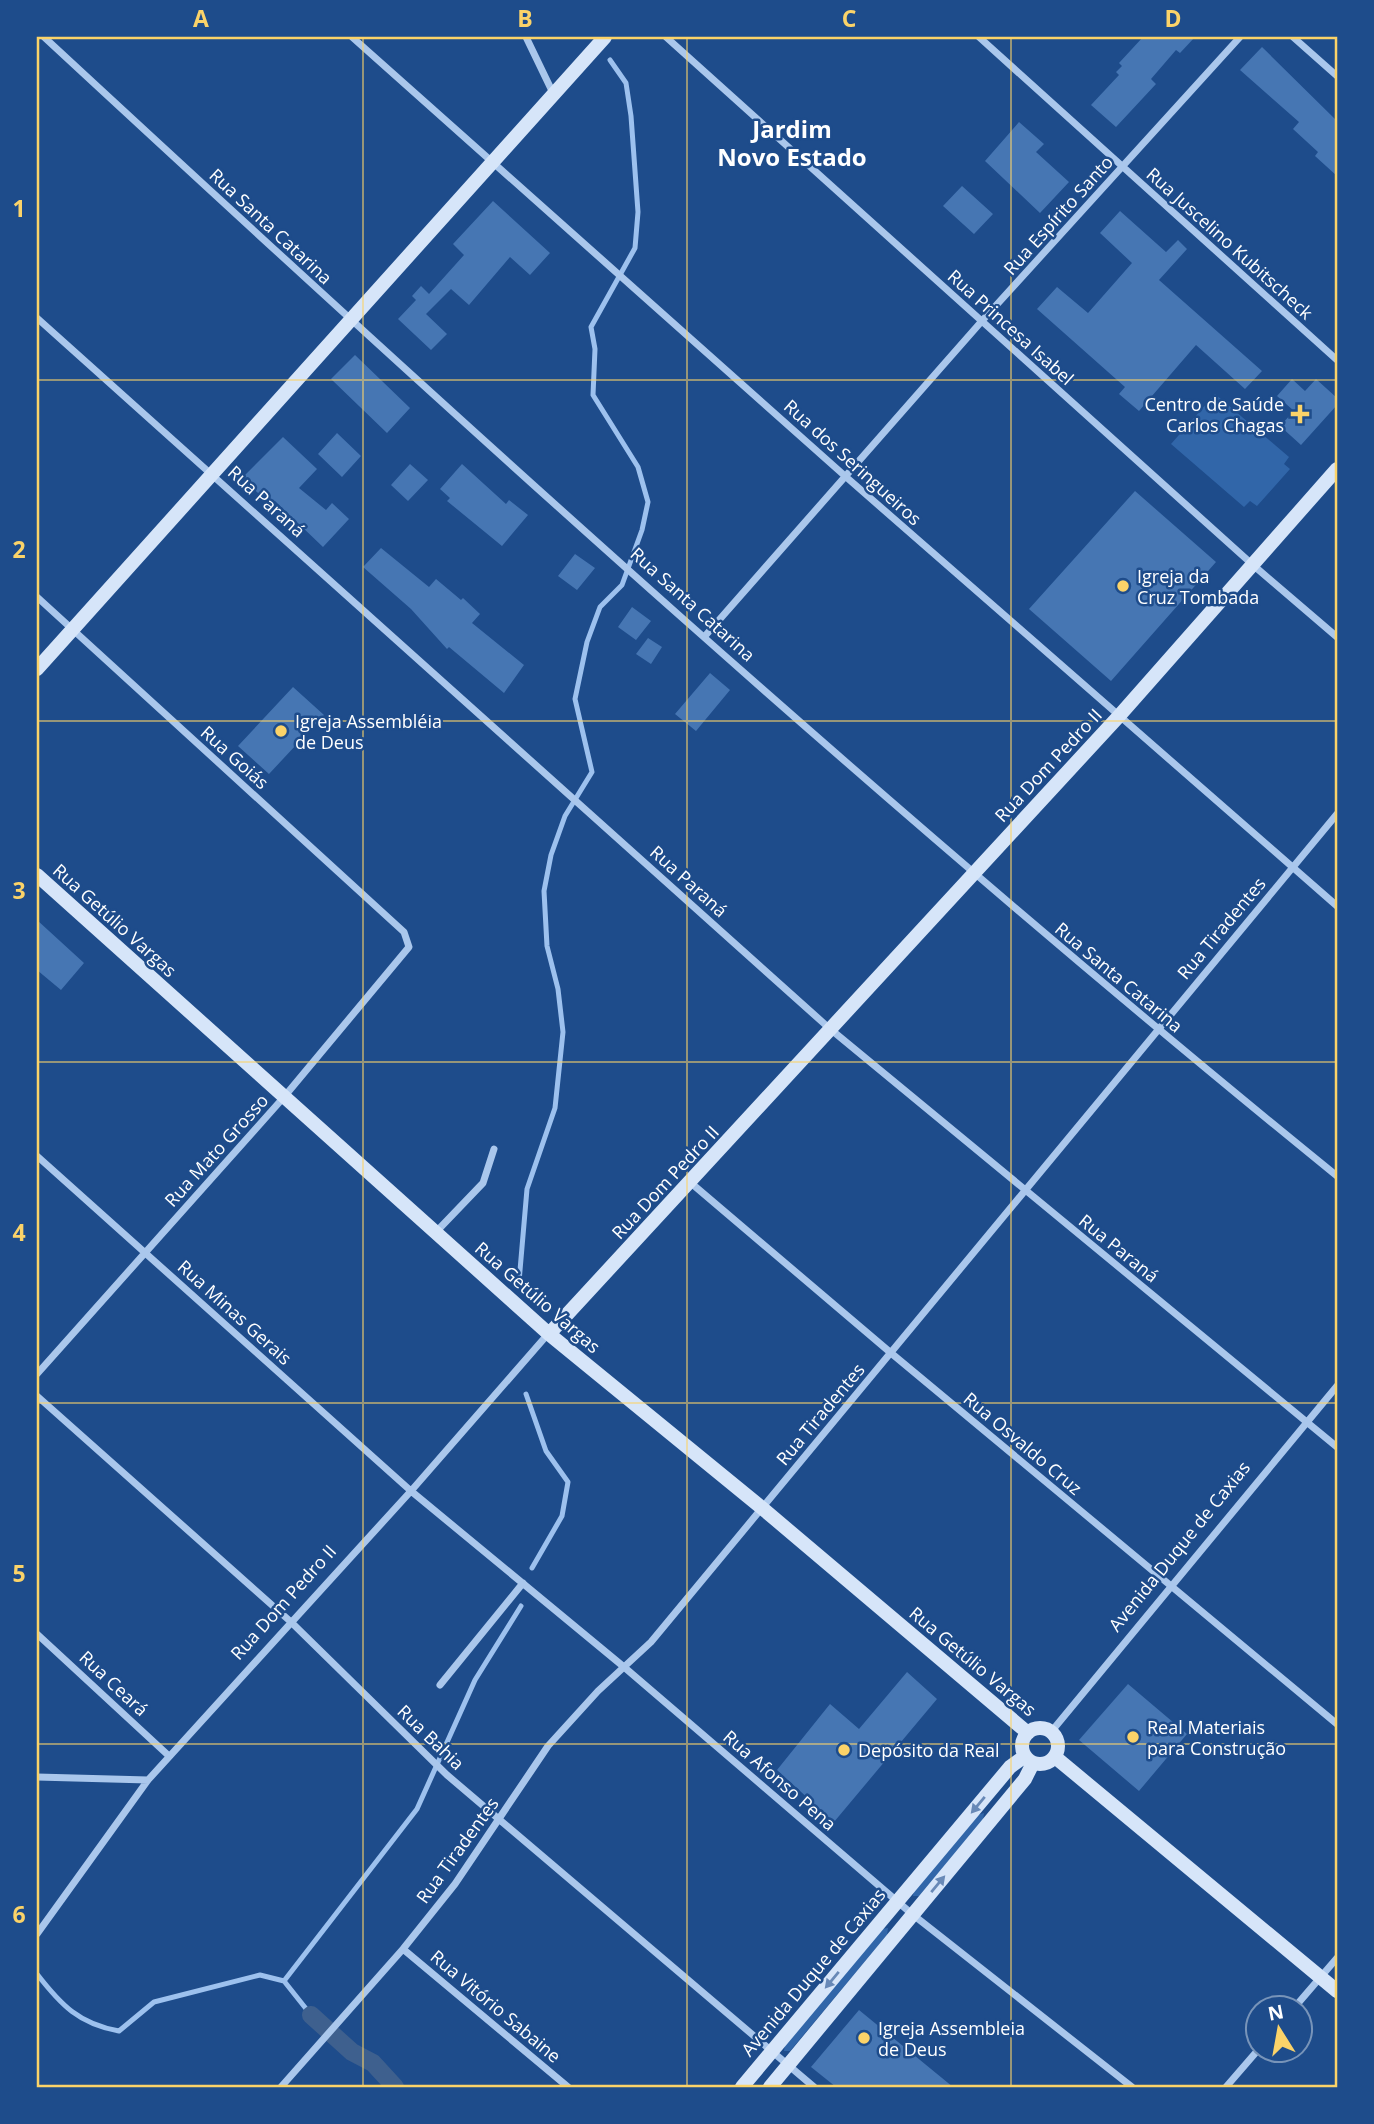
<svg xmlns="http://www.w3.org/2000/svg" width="1374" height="2124" viewBox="0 0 1374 2124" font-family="'Open Sans',sans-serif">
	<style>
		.green { fill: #3166a9 }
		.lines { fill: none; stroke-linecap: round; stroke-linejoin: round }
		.stream { stroke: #9dc1ee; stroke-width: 5 }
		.canal { stroke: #3e608e; stroke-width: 18 }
		.building { fill: #4676b3 }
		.street { stroke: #aac7ec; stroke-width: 7 }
		.secondary { stroke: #d6e5f9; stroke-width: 14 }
		.oneway { fill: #6889b7 }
		.grid { fill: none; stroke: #fbd369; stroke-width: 2; stroke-opacity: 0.55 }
		.poi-dot { fill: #fbd369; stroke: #1e4c8b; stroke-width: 2.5 }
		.labels { text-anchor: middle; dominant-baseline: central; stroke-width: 5; stroke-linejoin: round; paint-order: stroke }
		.street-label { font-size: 18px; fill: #fff; stroke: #1e4c8b }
		.poi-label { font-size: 18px; fill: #fff; stroke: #1e4c8b; text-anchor: start }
		.district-label { font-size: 24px; font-weight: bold; fill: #fff; stroke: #1e4c8b }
		.neatline { fill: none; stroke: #fbd369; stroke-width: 2.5 }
		.grid-label { font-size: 23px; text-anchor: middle; font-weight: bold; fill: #fbd369 }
	</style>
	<rect width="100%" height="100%" fill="#1e4c8b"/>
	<path class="green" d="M1215,394l74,63 -5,7 6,5 -33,37 -7,-5 -6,6 -73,-63z
		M984,1813l-1,7 -64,76h-6l1,-7 63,-74z
		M888,1928l-1,7 -97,116h-6l1,-7 96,-115z"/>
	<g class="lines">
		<path class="stream" d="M519,1282l8,-93 28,-81 8,-76 -5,-43 -11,-43 -3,-55 7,-36 14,-39 27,-44 -17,-73 12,-57 13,-35 22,-22 20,-55 6,-28 -10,-35 -45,-72 2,-46 -4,-22 44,-79 3,-36 -7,-96 -5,-33 -16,-23
			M526,1394l20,57 22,31 -6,34 -30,52
			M37,1974c24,31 42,50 82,57l35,-29 106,-27 24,6 27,34
			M284,1981l133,-172 58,-129 46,-74"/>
		<path class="canal" d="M311,2015l41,37 21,11 22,24"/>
	</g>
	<path class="building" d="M1143,37h52l-15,16 -4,-3 -25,29 5,5 -40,43 -25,-22 28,-30 -3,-3 6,-6 -3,-3z
		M1262,47l75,74v55l-22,-20 3,-4 -25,-23 6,-7 -59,-52z
		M1019,122l25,22 -8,8 33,30 -29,31 -55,-52z
		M962,186l31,28 -19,20 -31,-28z
		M493,201l57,52 -20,22 -20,-18 -41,48 -18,-16 -25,25 21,20 -16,16 -33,-31 18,-19 -4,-4 9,-10 8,8 35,-39 -11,-11z
		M1120,211l46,41 12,-12 9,9 -28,31 103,91 -17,18 -49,-44 -57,66 -20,-17 6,-7 -88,-78 20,-22 31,26 44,-50 -32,-30z
		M355,355l55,53 -23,25 -56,-54z
		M1292,379l13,12 11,-12 21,19v7l-36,40 -21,-19 14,-15 -17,-15z
		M337,433l24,23 -19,21 -24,-23z
		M283,437l34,32 -18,19 27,22 6,-7 17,16 -26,28 -48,-46 -4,4 -29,-27z
		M410,464l18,16 -20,21 -17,-16z
		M462,464l44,40 3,-4 19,15 -26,31 -55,-45 3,-3 -10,-9z
		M1135,491l81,71 -105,119 -82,-72z
		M381,548l48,39 7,-8 25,21 2,-2 17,16 -8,9 52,42 -20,28 -55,-46 -2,2 -36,-40 -48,-42z
		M575,554l20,14 -18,22 -19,-14z
		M632,607l19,14 -15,19 -18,-13z
		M648,638l14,9 -11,17 -15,-10z
		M710,673l20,17 -34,41 -21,-17z
		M293,687l31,28 -55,59 -31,-28z
		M37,920l47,43 -23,27 -24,-20z
		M907,1672l30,27 -103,123 -57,-52 53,-66 29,25z
		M1128,1684l59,50 -48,57 -60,-51z
		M859,2010l94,77h-117l-25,-20z"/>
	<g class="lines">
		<path class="street" d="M44,37c421,390 847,777 1293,1139
			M352,37l493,439 492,430
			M526,37l27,56
			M666,37l587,528 84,72
			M979,37l358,323
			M1293,37l44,39
			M37,318l792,710 508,419
			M37,597l367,335 5,15 -125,150 -247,277
			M705,636l276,-314 259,-285
			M37,1156l374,335 213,176 288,247 220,173
			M691,1183l200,170 446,371
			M436,1232l47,-49 11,-34
			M37,1396l254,226 156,153 367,312
			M37,1634l132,122
			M440,1685l83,-102
			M1051,1732l286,-346
			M37,1777l111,3
			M37,1934l111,-154 263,-289 137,-157
			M403,1949l165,138
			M1294,2008l43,-50
			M281,2087l122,-138 52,-65 93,-138 50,-55 53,-49 686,-828
			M1226,2087l32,-37"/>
		<path class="secondary" d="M37,669l568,-632
			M37,875l512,459 213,174 266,225
			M549,1334l570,-618 218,-247
			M1022 1746a18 18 0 1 1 36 0a18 18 0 1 1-36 0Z
			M1055,1757l282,234
			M742,2087l268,-320 15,-11
			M770,2087l255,-308 8,-16"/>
	</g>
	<defs><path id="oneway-solid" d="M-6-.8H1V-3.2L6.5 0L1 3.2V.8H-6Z" transform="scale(1.75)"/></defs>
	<g class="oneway">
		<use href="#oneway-solid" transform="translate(978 1805) rotate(130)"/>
		<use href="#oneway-solid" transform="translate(938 1884) rotate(-50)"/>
		<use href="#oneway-solid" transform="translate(832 1980) rotate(130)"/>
	</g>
	<path class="grid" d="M363,37v2050M687,37v2050M1011,37v2050M37,380h1300M37,721h1300M37,1062h1300M37,1403h1300M37,1744h1300"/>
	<g class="poi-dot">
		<path d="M1296.5 403.5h7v7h7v7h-7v7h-7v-7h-7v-7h7z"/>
		<circle cx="1123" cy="586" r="7"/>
		<circle cx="281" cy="731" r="7"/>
		<circle cx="1133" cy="1737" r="7"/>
		<circle cx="844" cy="1750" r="7"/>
		<circle cx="864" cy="2038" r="7"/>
	</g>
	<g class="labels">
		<g class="street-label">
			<text transform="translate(1058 215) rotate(-48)">Rua Espírito Santo</text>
			<text transform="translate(271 226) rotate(43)">Rua Santa Catarina</text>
			<text transform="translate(1230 243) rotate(42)">Rua Juscelino Kubitscheck</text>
			<text transform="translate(1011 327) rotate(42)">Rua Princesa Isabel</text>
			<text transform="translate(853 462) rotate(42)">Rua dos Seringueiros</text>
			<text transform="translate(267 501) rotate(42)">Rua Paraná</text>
			<text transform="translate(693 604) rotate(42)">Rua Santa Catarina</text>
			<text transform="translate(235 757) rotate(42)">Rua Goiás</text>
			<text transform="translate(1048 765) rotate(-47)">Rua Dom Pedro II</text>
			<text transform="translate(689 881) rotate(42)">Rua Paraná</text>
			<text transform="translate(115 920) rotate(42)">Rua Getúlio Vargas</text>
			<text transform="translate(1221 928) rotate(-50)">Rua Tiradentes</text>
			<text transform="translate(1119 977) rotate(40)">Rua Santa Catarina</text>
			<text transform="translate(216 1150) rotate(-48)">Rua Mato Grosso</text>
			<text transform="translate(665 1182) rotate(-47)">Rua Dom Pedro II</text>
			<text transform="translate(1119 1248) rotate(39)">Rua Paraná</text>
			<text transform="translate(538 1297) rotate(41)">Rua Getúlio Vargas</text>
			<text transform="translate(235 1312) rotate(42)">Rua Minas Gerais</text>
			<text transform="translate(820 1414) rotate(-50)">Rua Tiradentes</text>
			<text transform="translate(1023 1443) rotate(40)">Rua Osvaldo Cruz</text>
			<text transform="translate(1179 1546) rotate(-51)">Avenida Duque de Caxias</text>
			<text transform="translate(283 1602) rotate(-48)">Rua Dom Pedro II</text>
			<text transform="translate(973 1661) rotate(40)">Rua Getúlio Vargas</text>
			<text transform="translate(114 1683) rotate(43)">Rua Ceará</text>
			<text transform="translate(431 1737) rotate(44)">Rua Bahia</text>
			<text transform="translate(780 1780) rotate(41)">Rua Afonso Pena</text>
			<text transform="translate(457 1850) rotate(-54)">Rua Tiradentes</text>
			<text transform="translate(813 1972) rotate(-50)">Avenida Duque de Caxias</text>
			<text transform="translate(496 2006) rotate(40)">Rua Vitório Sabaine</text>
		</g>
		<g class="poi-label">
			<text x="1284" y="404" text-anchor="end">Centro de Saúde<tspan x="1284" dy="21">Carlos Chagas</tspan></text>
			<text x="1137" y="576">Igreja da<tspan x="1137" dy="21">Cruz Tombada</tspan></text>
			<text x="295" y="721">Igreja Assembléia<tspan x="295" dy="21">de Deus</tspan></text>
			<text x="1147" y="1727">Real Materiais<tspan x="1147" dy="21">para Construção</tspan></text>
			<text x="858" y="1750">Depósito da Real</text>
			<text x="878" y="2028">Igreja Assembleia<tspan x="878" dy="21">de Deus</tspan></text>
		</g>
		<g class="district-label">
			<text x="792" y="128">Jardim<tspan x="792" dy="28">Novo Estado</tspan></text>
		</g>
	</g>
	<rect width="1374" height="2124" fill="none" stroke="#1e4c8b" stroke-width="77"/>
	<g transform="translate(1279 2029) rotate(349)"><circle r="33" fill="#1e4c8b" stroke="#7894b9" stroke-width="2"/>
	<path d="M0-5L12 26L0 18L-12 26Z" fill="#fbd369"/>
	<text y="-10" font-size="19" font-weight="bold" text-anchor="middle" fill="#ffffff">N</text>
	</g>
	<rect x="38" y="38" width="1298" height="2048" class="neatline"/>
	<g class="grid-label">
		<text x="201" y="27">A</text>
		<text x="525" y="27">B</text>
		<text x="849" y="27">C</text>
		<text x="1173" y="27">D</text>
		<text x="19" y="217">1</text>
		<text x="19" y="558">2</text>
		<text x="19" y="899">3</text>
		<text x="19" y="1241">4</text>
		<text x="19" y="1582">5</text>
		<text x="19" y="1923">6</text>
	</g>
</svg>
